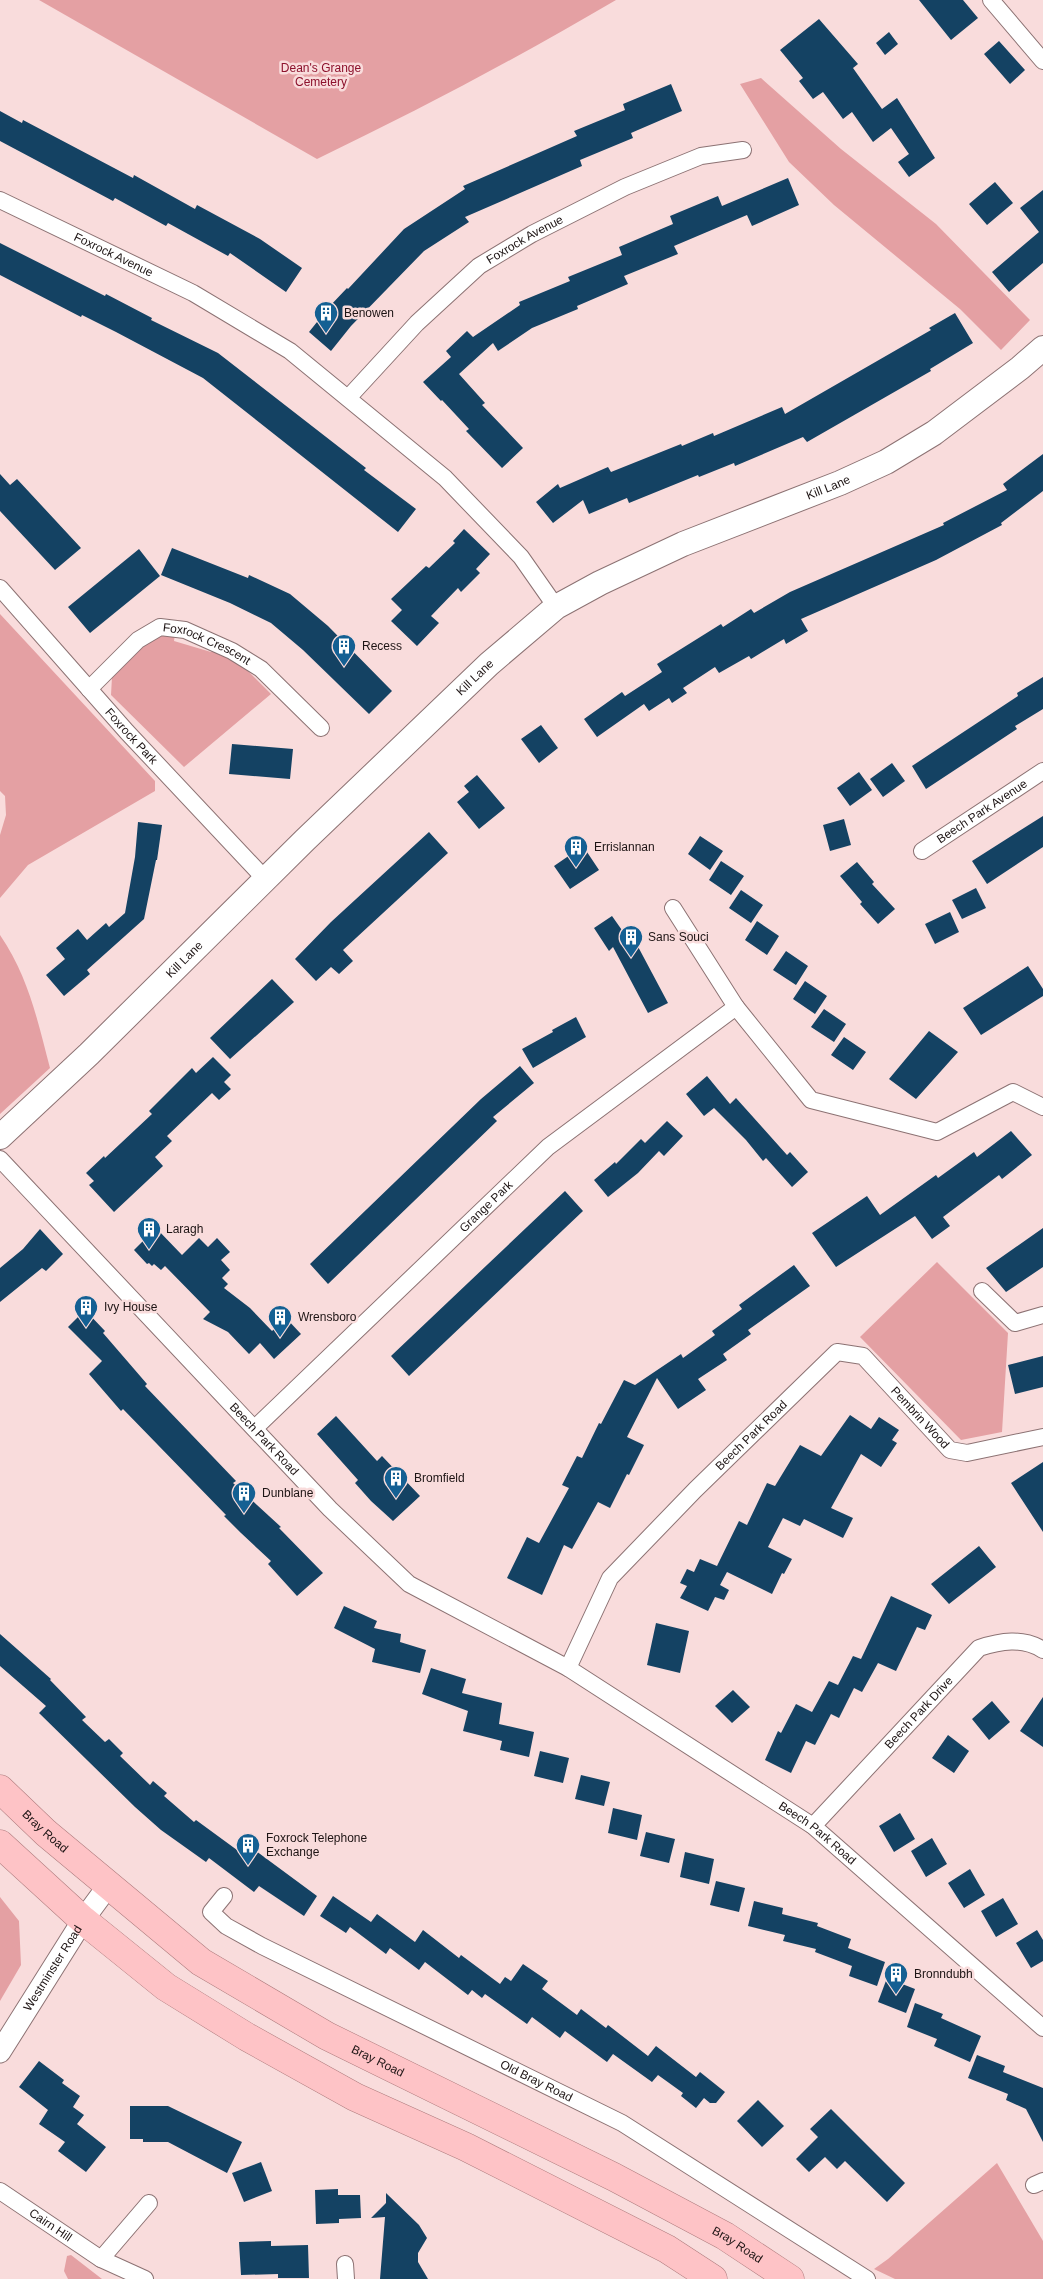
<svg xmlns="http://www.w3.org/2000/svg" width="1043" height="2279" viewBox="0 0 1043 2279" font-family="Arial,sans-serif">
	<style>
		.green { fill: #e4a0a3 }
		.building { fill: #144263 }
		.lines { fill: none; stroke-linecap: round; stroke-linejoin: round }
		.minor-casing { stroke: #8c7273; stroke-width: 18 }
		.tertiary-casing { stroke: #8c7273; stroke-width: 23 }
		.secondary-casing { stroke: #8c7273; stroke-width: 26 }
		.trunk-casing { stroke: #af7c7e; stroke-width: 29 }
		.minor { stroke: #fff; stroke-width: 16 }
		.tertiary { stroke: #fff; stroke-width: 21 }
		.secondary { stroke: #fff; stroke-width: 24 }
		.trunk { stroke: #fec3c6; stroke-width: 28 }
		.labels { text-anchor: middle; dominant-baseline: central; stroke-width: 5; stroke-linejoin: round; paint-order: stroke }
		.park-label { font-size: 12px; fill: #8d122d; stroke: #f9dcdc }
		.street-label { font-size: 12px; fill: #1d1414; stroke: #f9dcdc }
		.poi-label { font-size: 12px; fill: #1d1414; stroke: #f9dcdc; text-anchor: start }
	</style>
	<rect width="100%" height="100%" fill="#f9dcdc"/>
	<path class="green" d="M39,0h577c-97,57 -197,110 -299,159z
		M761,78l80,71 95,75 94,96 -29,30 -41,-41 -126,-104 -45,-43 -49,-78z
		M0,614l155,167v10l-127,74 -28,33v-63l6,-20 -1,-19 -5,-5z
		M158,634h17l-1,7 37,11 3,-3 19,7 38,38 -87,73 -73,-72 1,-18 32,-33z
		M0,935c29,43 37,84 50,133l-50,46z
		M937,1262l71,71 -6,99 -41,8 -101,-103z
		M0,1897l19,24 2,44 -21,36z
		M997,2163l46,78v38h-148l-21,-10 14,-10z
		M71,2255l31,24h-34l-4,-8 3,-15z"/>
	<path class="building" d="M919,0h44l15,18 -27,22z
		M819,19l39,45 -5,4 29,41 15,-11 38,60 -26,19 -11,-15 11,-8 -18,-26 -18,14 -21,-30 -9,7 -20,-27 -10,7 -14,-18 4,-3 -23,-28z
		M889,32l9,12 -13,11 -9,-12z
		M999,41l26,29 -15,14 -26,-30z
		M671,84l11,27 -51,22 2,5 -53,22 2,6 -117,51 4,5 -45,29 -73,75 -20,25 -22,-19 20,-25 18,-19 1,1 56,-60 61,-40 -2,-3 114,-50 -3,-5 51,-21 -2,-6z
		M0,111l22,12 1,-3 110,58 1,-3 61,34 2,-4 63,34 42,29 -16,24 -56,-39 -2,3 -60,-33 -2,3 -51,-28 -2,3 -113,-60z
		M788,178l11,27 -47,21 -5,-11 -73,31 4,8 -54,22 4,8 -51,22 1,3 -46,19 -34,23 -5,-8 -34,31 26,29 -3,2 41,43 -21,20 -36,-37 3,-2 -27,-29 -1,1 -18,-19 28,-25 -5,-6 21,-20 6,6 47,-32 -1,-3 51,-21 -2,-4 54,-22 -3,-8 54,-23 -3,-8 48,-20 4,10z
		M995,182l18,21 -26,22 -18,-21z
		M1043,190v73l-34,29 -17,-20 47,-40 -19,-24z
		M0,243l105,53 1,-2 46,24 -1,2 67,33 148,115 -2,2 52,39 -18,23 -195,-154 -87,-46 -34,-17 -1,2 -81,-42z
		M955,313l18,30 -43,26 1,2 -124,71 -4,-5 -68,29 -1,-3 -35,14 -1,-2 -69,28 -2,-5 -38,16 -6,-14 -30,23 -17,-21 22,-18 2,4 48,-21 3,5 70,-28 1,2 31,-13 1,3 68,-29 3,7 146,-84 -2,-2z
		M1043,454v37l-42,32 1,2 -66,35 -135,59 7,12 -22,13 -2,-5 -33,20 -2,-3 -30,17 -4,-6 -32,21 4,5 -15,10 -3,-5 -20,13 -5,-7 -47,33 -13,-18 38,-27 3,4 37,-24 -5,-8 64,-40 2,3 28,-18 3,4 36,-21 154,-67 -1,-2 64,-33 -4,-6z
		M0,474l10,11 7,-6 64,69 -26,22 -55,-59z
		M464,529l26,25 -14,15 4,4 -19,19 -3,-4 -27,28 8,7 -22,23 -26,-25 11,-11 -11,-11 35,-33 3,2 26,-25 -2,-2z
		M172,548l76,30 1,-3 41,19 38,32 64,65 -23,23 -66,-64 -32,-27 -41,-20 -69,-28z
		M139,549l21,27 -70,57 -22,-26z
		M1043,677v32l-28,17 2,3 -91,60 -14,-23 106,-70 -1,-3z
		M541,725l17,23 -19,15 -18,-24z
		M232,744l61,5 -3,30 -61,-5z
		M892,763l13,18 -22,16 -13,-18z
		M859,772l13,18 -22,16 -13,-18z
		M477,775l28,33 -26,21 -22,-27 12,-10 -5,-6z
		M1043,816v31l-56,37 -15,-23z
		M844,819l7,26 -21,6 -7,-26z
		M138,822l24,3 -5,35h-1l-12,59 -57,51 3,4 -26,22 -18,-21 19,-16 -9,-11 22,-19 9,11 19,-17 3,4 16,-14 10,-56z
		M429,832l19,21 -105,97 10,11 -14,13 -8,-7 -15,14 -21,-22 36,-37z
		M700,836l23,15 -13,19 -22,-16z
		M583,846l16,24 -29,19 -16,-23z
		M721,861l23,15 -13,19 -22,-15z
		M857,862l17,20 -2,2 23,25 -17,15 -18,-20 2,-2 -22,-26z
		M976,888l10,20 -24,11 -10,-19z
		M741,890l22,15 -12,18 -22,-15z
		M950,912l9,20 -24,12 -10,-20z
		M612,916l19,27 4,-2 33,62 -20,10 -35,-66 -4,4 -15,-23z
		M757,921l22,15 -12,19 -22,-15z
		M786,951l22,15 -12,19 -23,-15z
		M1028,966l15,23v7l-62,39 -18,-27z
		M272,979l22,23 -64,57 -20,-21z
		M805,981l22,15 -12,18 -22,-15z
		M824,1009l22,15 -12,18 -23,-15z
		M576,1017l10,20 -53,31 -11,-19 31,-17 -1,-2z
		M929,1031l29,21 -42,47 -27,-20z
		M844,1037l22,15 -13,18 -22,-15z
		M213,1057l18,18 -7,7 7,7 -12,11 -7,-7 -45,43 5,5 -17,16 8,9 -49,46 -25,-27 5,-4 -8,-8 18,-17 1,2 47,-44 -3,-3 43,-43 4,5z
		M520,1066l14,17 -41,34 4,4 -169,163 -18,-20 171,-165z
		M707,1076l23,28 6,-6 51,57 3,-3 18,20 -16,15 -26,-29 -3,3 -17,-21 -32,-32 -10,8 -18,-22z
		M667,1121l16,15 -19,20 -5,-5 -21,22 -30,24 -14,-17 21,-18 1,2 25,-25 4,4z
		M1011,1131l21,24 -30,24 -3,-4 -56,42 7,9 -18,13 -17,-23 -79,51 -24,-34 55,-37 13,19 56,-40 2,3 36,-26 3,5z
		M565,1191l18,20 -174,165 -18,-20z
		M156,1228l26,27 17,-17 9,9 9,-9 13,14 -9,8 9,10 -8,8 6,6 -4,4 26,20 22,23 14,-13 15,16 -27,25 -14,-16 -11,11 -21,-22 -25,-13 7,-7 -45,-46 -4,4 -7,-6 -2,2 -3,-3 -2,1 -13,-14z
		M1043,1228v39l-37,25 -20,-24z
		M40,1229l23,25 -17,17 -4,-3 -42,34v-34l23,-19z
		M794,1265l16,21 -62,44 3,4 -28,20 4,6 -29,19 8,11 -28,19 -21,-31 -30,59 17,8 -15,30 -2,-1 -17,34 -12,-6 -26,47 -8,-4 -22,50 -35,-17 20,-41 12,6 30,-55 -7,-3 15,-29 5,2 17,-35 2,1 23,-44 11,5 46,-31 2,4 32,-23 -3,-4 30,-22 -3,-4z
		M85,1310l20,21 -2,2 44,51 -2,2 91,95 -3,2 48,44 -2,1 44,45 -26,23 -29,-32 3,-3 -30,-28 -17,-17 2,-1 -103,-106 -2,2 -32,-37 13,-13 -34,-34z
		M1043,1356v31l-28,7 -7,-29z
		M850,1415l21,14 8,-12 20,13 -7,10 5,3 -16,24 -20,-13 -30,54 22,10 -10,20 -39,-19 -4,7 -17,-8 -15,29 24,12 -8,15 -2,-1 -10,21 -45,-22 -7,13 9,5 -5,10 -9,-3 -7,14 -28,-13 7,-12 -7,-3 7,-14 7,3 6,-13 17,7 22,-45 8,4 20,-42 8,3 25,-41 21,11z
		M336,1416l41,45 5,-5 38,40 -27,25 -22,-20 -16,-18 3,-3 -41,-46z
		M1043,1462v70l-32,-49z
		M979,1546l17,21 -47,37 -18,-20z
		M891,1596l41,19 -7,15 -8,-3 -21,44 -18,-8 -16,29 -8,-4 -15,30 -8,-4 -16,31 -9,-4 -15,32 -26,-13 13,-29 3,2 15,-29 16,8 17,-31 9,4 15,-29 8,3z
		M344,1606l33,15 -3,7 27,6 -1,8 26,8 -6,23 -48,-11 3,-13 -41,-21z
		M656,1623l33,8 -9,42 -33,-8z
		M0,1634l51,45 -1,1 36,37 -4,3 23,22 4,-3 14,14 -3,3 30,29 3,-4 14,12 -3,3 30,26 2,-2 41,30 7,-8 73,54 -13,20 -45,-30 -5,6 -45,-34 -3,4 -45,-32 -26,-23 -96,-94 7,-7 -46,-40z
		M431,1668l35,11 -4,14 40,10 -3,21 35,8 -5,25 -29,-7 2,-9 -39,-10 5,-20 -46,-17z
		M733,1690l17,17 -18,16 -17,-17z
		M1043,1697v50l-23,-16z
		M992,1701l18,21 -21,18 -17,-21z
		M948,1735l21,16 -15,22 -22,-15z
		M540,1751l29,7 -6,25 -29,-7z
		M581,1775l29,7 -6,24 -29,-7z
		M613,1808l29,7 -5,25 -29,-7z
		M900,1813l15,26 -21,13 -15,-26z
		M646,1832l29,7 -6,24 -29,-7z
		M932,1838l15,26 -21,13 -15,-26z
		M685,1852l29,7 -5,25 -29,-7z
		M970,1869l15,26 -21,13 -16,-25z
		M716,1881l29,7 -6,24 -29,-7z
		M333,1896l38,26 6,-8 38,28 8,-12 36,28 2,-3 39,29 5,-7 6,4 12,-17 25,17 -6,8 35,26 4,-6 25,19 2,-3 40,31 8,-10 40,31 4,-5 25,20 -9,11h-6l-6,-5 -8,10 -15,-12 2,-3 -25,-18 -6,7 -39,-28 -6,8 -42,-31 -5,7 -28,-21 -5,7 -42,-30 -3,4 -10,-8 -4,5 -43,-33 -6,8 -29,-22 -4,6 -36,-27 -4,6 -26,-17z
		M1003,1898l15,26 -22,13 -15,-26z
		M754,1901l29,7 -1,6 36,9 -1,3 34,13 -3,9 37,14 -8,24 -28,-10 3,-10 -37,-14 1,-3 -33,-8 2,-6 -37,-9z
		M1037,1930l6,10v21l-12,7 -15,-25z
		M887,1978l28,11 -9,24 -28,-11z
		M915,2003l28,11 -2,4 40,18 -11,26 -36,-16 3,-7 -30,-12z
		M977,2055l28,11 -2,6 40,16v54l-17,-33 -20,-9 2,-6 -40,-16z
		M39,2061l25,19 -2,3 18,13 -7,11 11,8 -7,9 29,23 -20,25 -28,-21 7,-9 -26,-18 9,-14 -29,-23z
		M758,2100l26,26 -22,21 -25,-26z
		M130,2106h38l74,36 -15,31 -59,-31h-25v-3h-13z
		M831,2109l74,74 -18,19 -42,-41 -8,8 -12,-12 -16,15 -13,-13 22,-22 -8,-8z
		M261,2162l11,29 -28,11 -12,-29z
		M338,2189v6h22l1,23 -22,1v4l-23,1 -1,-34z
		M386,2193l33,32 8,13 -9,15v9l10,17h-48l5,-62 -14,1 15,-15z
		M271,2241v5l37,-1 1,33h-31v-4l-37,1 -2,-33z"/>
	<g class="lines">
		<g class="minor-casing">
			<g id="minor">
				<path d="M991,0l52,61"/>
				<path id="s1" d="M0,200l193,93 97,58 155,127 76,79 35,50"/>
				<path id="s2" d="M348,398l69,-75 62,-57 53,-32 93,-47 76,-31 42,-6"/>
				<path id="s3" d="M0,588l127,144 139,148"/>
				<path id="s4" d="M89,689l49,-49 22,-13 25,3 47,21 29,18 60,59"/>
				<path id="s5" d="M922,851l121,-80"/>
				<path d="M673,908l63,99 75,93 126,32 76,-40 30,15"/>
				<path id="s6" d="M0,1159l330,350 79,75 159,84 245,158 230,202"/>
				<path d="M982,1291l33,32 28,-8"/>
				<path id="s7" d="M255,1428l293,-281 188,-140"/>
				<path id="s8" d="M568,1668l42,-90 85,-88 142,-138 26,4 87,94 17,3 76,-16"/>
				<path id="s9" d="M813,1826l166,-178c21,-7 44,-11 64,2"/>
				<path id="s10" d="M224,1896l-13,16 15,14 36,20 360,177 245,156"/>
				<path d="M1034,2185l9,-4"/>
				<path id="s11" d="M0,2191l101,68 44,20"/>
				<path d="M101,2259l48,-56"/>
				<path d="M345,2264l1,15"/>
			</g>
		</g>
		<g class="tertiary-casing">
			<g id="tertiary">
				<path id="s12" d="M0,2052l83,-132 25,-34"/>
			</g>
		</g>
		<g class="secondary-casing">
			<g id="secondary">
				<path id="s13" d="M0,1137l89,-83 216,-214 184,-176 67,-57 44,-24 83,-39 157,-61 46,-21 48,-29 86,-65 23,-20"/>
			</g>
		</g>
		<g class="trunk-casing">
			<g id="trunk">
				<path id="s14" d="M0,1789l46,44 155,129 126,74 287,141 111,59 65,43"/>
				<path d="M0,1844l83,76 83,67 81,50 108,60 111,50 201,102 46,30"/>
			</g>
		</g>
		<use href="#minor" class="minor"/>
		<use href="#tertiary" class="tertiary"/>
		<use href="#secondary" class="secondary"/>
		<use href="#trunk" class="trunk"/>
	</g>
	<defs>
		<g id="building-pin" transform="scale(1.25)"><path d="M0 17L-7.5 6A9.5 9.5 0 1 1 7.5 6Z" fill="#146093" stroke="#f9dcdc"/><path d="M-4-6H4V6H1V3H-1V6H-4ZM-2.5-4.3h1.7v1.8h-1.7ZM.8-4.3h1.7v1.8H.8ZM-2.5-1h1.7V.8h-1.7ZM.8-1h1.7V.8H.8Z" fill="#fff"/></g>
	</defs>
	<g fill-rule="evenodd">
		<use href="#building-pin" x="326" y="313"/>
		<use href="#building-pin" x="344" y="646"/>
		<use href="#building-pin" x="576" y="847"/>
		<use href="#building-pin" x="631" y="937"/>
		<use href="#building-pin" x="149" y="1229"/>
		<use href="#building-pin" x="86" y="1307"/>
		<use href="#building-pin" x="280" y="1317"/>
		<use href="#building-pin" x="396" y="1478"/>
		<use href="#building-pin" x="244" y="1493"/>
		<use href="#building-pin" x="248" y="1845"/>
		<use href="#building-pin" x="896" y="1974"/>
	</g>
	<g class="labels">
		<g class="park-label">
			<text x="321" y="68">Dean's Grange<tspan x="321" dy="14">Cemetery</tspan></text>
		</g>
		<g class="street-label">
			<text stroke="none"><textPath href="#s2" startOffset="239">Foxrock Avenue</textPath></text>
			<text stroke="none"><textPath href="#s1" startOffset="126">Foxrock Avenue</textPath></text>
			<text stroke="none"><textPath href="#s13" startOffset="1066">Kill Lane</textPath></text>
			<text stroke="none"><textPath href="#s4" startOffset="145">Foxrock Crescent</textPath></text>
			<text stroke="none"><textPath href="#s13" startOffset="661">Kill Lane</textPath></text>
			<text stroke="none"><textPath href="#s3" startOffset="198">Foxrock Park</textPath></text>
			<text stroke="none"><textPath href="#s5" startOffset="72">Beech Park Avenue</textPath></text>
			<text stroke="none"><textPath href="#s13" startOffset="256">Kill Lane</textPath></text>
			<text stroke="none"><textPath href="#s7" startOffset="320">Grange Park</textPath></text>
			<text stroke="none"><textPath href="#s8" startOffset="530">Pembrin Wood</textPath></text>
			<text stroke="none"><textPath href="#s8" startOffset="300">Beech Park Road</textPath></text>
			<text stroke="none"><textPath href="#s6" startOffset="385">Beech Park Road</textPath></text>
			<text stroke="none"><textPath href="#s9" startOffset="155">Beech Park Drive</textPath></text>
			<text stroke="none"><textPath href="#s14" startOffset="62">Bray Road</textPath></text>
			<text stroke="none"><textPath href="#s6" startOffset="1069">Beech Park Road</textPath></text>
			<text stroke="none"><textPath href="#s12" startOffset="99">Westminster Road</textPath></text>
			<text stroke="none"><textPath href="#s14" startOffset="468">Bray Road</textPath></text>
			<text stroke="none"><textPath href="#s10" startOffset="388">Old Bray Road</textPath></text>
			<text stroke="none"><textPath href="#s11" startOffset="61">Cairn Hill</textPath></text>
			<text stroke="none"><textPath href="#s14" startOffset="872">Bray Road</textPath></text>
		</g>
		<g class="poi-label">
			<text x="344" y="313">Benowen</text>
			<text x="362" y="646">Recess</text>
			<text x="594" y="847">Errislannan</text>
			<text x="648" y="937">Sans Souci</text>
			<text x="166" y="1229">Laragh</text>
			<text x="104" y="1307">Ivy House</text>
			<text x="298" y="1317">Wrensboro</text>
			<text x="414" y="1478">Bromfield</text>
			<text x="262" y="1493">Dunblane</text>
			<text x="266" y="1838">Foxrock Telephone<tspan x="266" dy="14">Exchange</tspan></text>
			<text x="914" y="1974">Bronndubh</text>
		</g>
	</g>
</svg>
